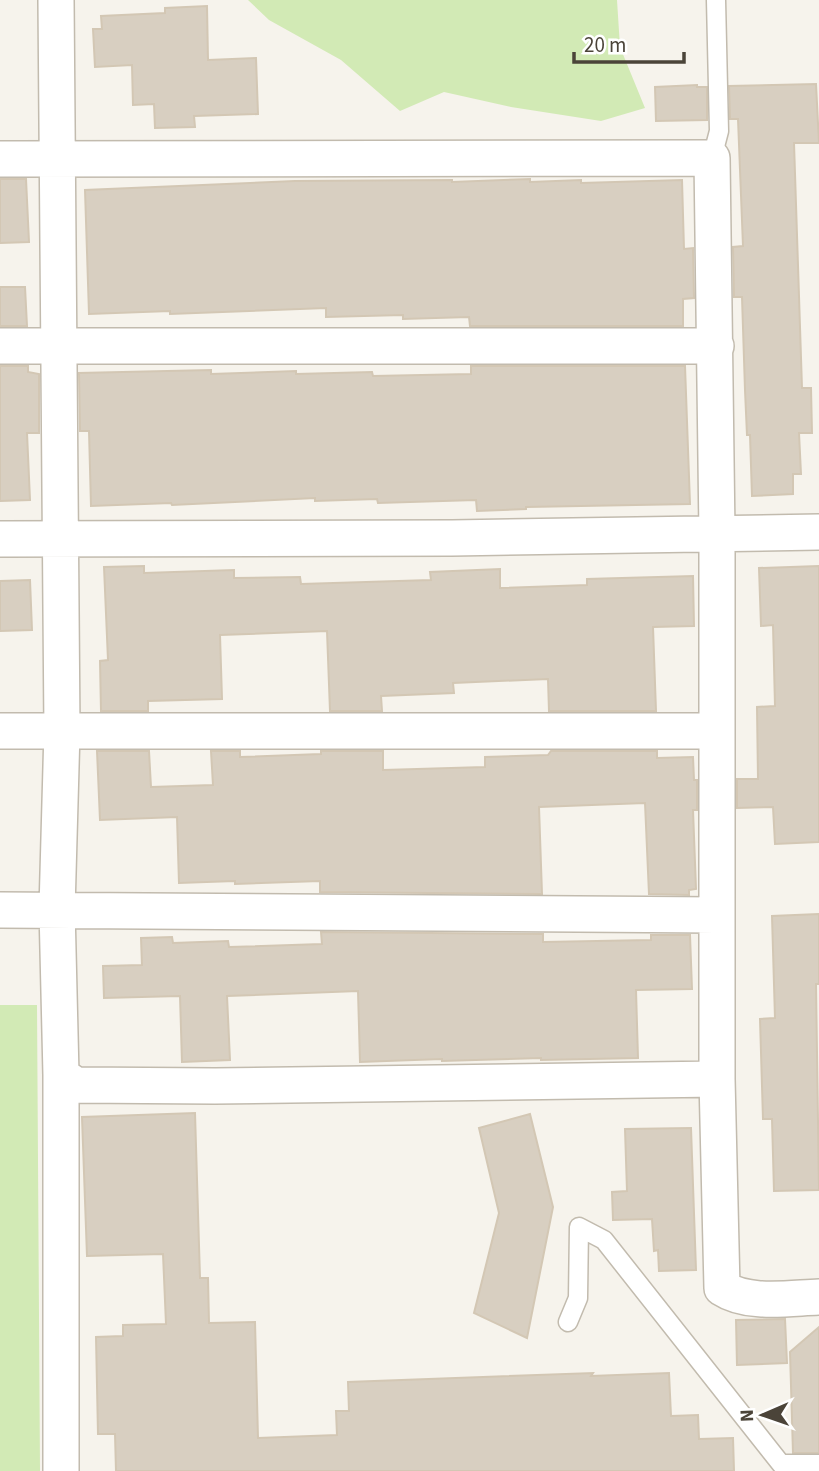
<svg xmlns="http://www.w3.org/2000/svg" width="819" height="1471" viewBox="0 0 819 1471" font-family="'Source Sans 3',sans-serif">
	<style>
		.green { fill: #d2eab5 }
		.building { fill: #d8cfc1; stroke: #d3c7b4; stroke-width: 2 }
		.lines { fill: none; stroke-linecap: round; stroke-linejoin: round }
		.lane-casing { stroke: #c2bbae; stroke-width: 21 }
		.street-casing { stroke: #c2bbae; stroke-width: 38 }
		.lane { stroke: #fff; stroke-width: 18 }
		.street { stroke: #fff; stroke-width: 35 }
	</style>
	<rect width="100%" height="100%" fill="#f6f3ec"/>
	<path class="green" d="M248,0h369l3,47 25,61 -44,13 -90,-14 -67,-15 -44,19 -59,-51 -72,-40z
		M0,1005h37l3,466h-40z"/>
	<path class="building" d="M207,6l1,54 48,-2 2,56 -64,2 1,11 -40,1 -1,-24 -21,1 -1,-40 -37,2 -2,-38h9l-1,-13 64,-3v-5z
		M816,84l3,59h-25l8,245h9l1,45h-13l2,41h-8v20l-41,2 -2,-61h-3l-2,-45 -3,-93h-8l-1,-50 10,-1 -5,-127h-8l-1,-33z
		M697,85v2h10v33l-51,1 -1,-34z
		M0,179h26l3,63 -29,1z
		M530,179v3l51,-2v3l101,-3 2,69 9,-1 1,50 -11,1v27h-213l-1,-9 -66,2v-4l-77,2v-9l-156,6v-3l-81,3 -4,-124 210,-9 157,-1v2z
		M0,287h25l2,39h-27z
		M0,366h28v6l11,2v59h-12l3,67 -30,1z
		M471,366h214l5,138 -164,3v2l-49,2 -1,-11 -98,3 -1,-4 -62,2v-3l-143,7 -1,-2 -80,3 -2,-75h-9l-1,-58 132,-3v4l85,-3v3l76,-2 1,4 98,-2z
		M144,566v7l90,-3v8l66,-1 1,7 130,-4 -1,-8 70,-3v19l87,-3v-6l106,-3 1,50 -41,1 3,84h-107l-1,-32 -95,4 1,10 -73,3 1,15h-52l-3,-80 -107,4 2,64 -74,2v10h-47l-1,-50 8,-1 -4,-93z
		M819,566v276l-44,2 -2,-37 -36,1v-29h21l-1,-72 18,-1 -2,-81 -12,1 -2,-58z
		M30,580l2,50 -32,1v-50z
		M97,751h52l2,36 62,-2 -2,-34h29v6l81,-3v-3h62v19l102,-3v-10l63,-2 3,-4h106v7l36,-1 1,23h3v30h-4l3,79 -7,1v5l-40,-1 -4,-91 -106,4 3,87 -222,-2v-11l-85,3v-3l-56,2 -2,-66 -77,3z
		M819,914v70h-3l3,206 -45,1 -2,-72h-9l-3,-100 15,-1 -3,-102z
		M321,932l222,2v8l108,-2v-5h39l2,54 -56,1 2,68 -97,2v-2l-99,3v-2l-82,3 -2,-71 -131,5 3,64 -48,2 -2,-66 -76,2 -1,-32 39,-1 -1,-27 31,-1 1,6 55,-2 1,6 93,-3z
		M195,1113l5,165h8l1,45 46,-1 3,116 79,-3 -1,-24h13l-1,-29 245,-9 -2,3 78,-3 2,43 27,-1 1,24 34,-1 1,33h-618l-1,-37h-17l-2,-97 27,-1v-11l43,-1 -3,-70 -76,2 -5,-139z
		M530,1114l23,93 -26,131 -53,-25 25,-100 -20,-85z
		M691,1128l5,142 -37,1 -1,-21 -4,1 -2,-32 -39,1 -1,-28 15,-1 -2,-62z
		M785,1319l2,44 -50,2 -1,-45z
		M819,1327v126h-26l-3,-101z"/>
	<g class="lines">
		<g class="lane-casing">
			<path id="lane" d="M712,158l7,-27 -3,-131
				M568,1322l10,-24 1,-71 25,13 177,224h38"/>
		</g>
		<g class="street-casing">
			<path id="street" d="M56,0l6,731 -5,178 4,166 15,10 139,1 502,-7
				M0,159l712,-1 5,376v545l5,209c26,17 67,10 97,9
				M0,346h716
				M0,539l452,-1 367,-6
				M0,731h716
				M0,910l716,5
				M61,1471v-396"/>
		</g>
		<use href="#lane" class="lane"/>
		<use href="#street" class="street"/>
	</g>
	<g transform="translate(763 1415) rotate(268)" stroke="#ffffff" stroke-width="5" paint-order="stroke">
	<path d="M0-5L12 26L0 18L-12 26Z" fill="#4b4439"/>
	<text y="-10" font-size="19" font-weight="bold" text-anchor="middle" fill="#4b4439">N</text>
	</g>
	<path d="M574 52v10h110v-10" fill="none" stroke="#4b4439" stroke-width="3.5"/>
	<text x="584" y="52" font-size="21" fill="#4b4439" stroke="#ffffff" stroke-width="5" paint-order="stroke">20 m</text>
</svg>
